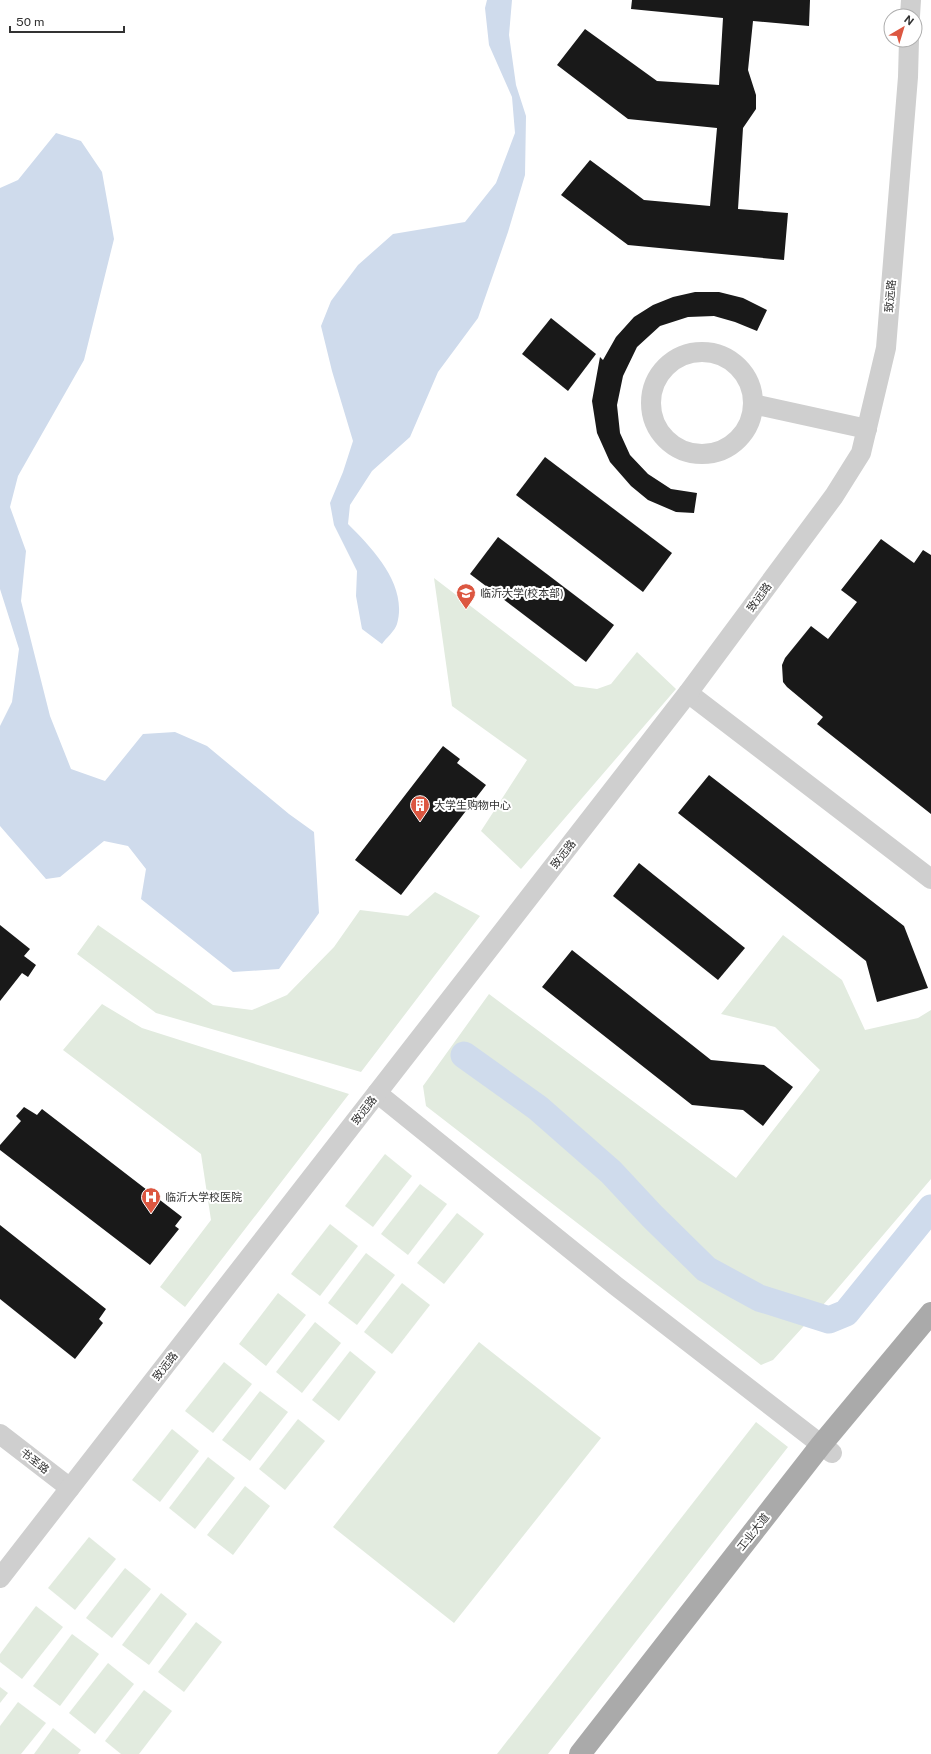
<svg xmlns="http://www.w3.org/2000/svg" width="931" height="1754" viewBox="0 0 931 1754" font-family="'Public Sans','Noto Sans SC',sans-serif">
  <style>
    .green { fill: #e2ebdf }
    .water { fill: #cfdbec }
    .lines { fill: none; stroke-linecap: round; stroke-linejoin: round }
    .river { stroke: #cfdbec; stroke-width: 27 }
    .building { fill: #191919 }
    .minor { stroke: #cfcfcf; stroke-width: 20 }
    .major { stroke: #aaa; stroke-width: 22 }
    .labels { text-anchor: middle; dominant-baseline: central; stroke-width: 4; stroke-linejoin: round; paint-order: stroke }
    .street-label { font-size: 11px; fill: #323232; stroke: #fff }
    .poi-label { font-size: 11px; fill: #323232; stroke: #fff; text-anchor: start }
  </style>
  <rect width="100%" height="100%" fill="#fff"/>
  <!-- green -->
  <g class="green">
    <polygon points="434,578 575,686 597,689 611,684 637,652 676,689 521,869 481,831 527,760 452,706"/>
    <polygon points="435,892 480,916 361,1072 156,1013 77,954 98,925 213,1005 252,1010 287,995 334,947 360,910 408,916"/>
    <polygon points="783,935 842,980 865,1030 918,1018 931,1010 931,1179 832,1295 773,1360 761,1365 426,1106 423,1086 489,994 736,1178 820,1070 775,1027 721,1014"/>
    <polygon points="102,1004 142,1028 349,1094 185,1307 160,1287 211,1220 201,1154 63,1050"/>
    <polygon points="385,1154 412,1176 373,1227 345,1206"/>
    <polygon points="420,1184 447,1204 408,1255 381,1234"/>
    <polygon points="457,1213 484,1234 444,1284 417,1263"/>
    <polygon points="330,1224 358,1246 320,1296 291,1274"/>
    <polygon points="366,1253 395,1275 357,1325 328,1303"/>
    <polygon points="402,1283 430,1305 392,1354 364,1332"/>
    <polygon points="278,1293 306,1315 266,1366 239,1344"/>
    <polygon points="315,1322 341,1343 302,1393 276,1372"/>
    <polygon points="479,1342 601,1438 454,1623 333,1527"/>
    <polygon points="350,1351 376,1372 339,1421 312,1400"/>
    <polygon points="224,1362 252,1384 213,1433 185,1411"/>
    <polygon points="260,1391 288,1412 250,1461 222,1440"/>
    <polygon points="298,1419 325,1441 285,1490 259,1469"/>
    <polygon points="756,1422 788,1447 548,1754 497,1754"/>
    <polygon points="172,1429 199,1451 160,1502 132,1480"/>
    <polygon points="208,1457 235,1478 195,1529 169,1508"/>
    <polygon points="245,1486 270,1506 233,1555 207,1535"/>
    <polygon points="89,1537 116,1559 75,1610 48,1588"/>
    <polygon points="125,1568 151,1589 112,1638 86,1618"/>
    <polygon points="161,1593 187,1614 149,1665 122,1645"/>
    <polygon points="36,1606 63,1627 22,1679 0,1662 0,1654"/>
    <polygon points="196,1622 222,1642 184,1692 158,1672"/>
    <polygon points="72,1634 99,1654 60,1706 33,1686"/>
    <polygon points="108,1663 134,1684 95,1734 69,1713"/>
    <polygon points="0,1687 8,1693 0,1703"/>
    <polygon points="144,1690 172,1711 139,1754 121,1754 105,1741"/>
    <polygon points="18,1702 46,1723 21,1754 0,1754 0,1726"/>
    <polygon points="53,1728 81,1750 78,1754 34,1754"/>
  </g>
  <!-- water -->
  <g class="water">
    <path d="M487,0H512L509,35L516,85L526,116L525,175L508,232L478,318L438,372L410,437L372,471L350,505L348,524C373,549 408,585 397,624C395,631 386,638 382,644L362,629L356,596L357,571L334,525L330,503L343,472L353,441L332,371L321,326L331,301L358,265L393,234L465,222L496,183L515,133L512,97L489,45L485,8Z"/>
    <polygon points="56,133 81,141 102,172 114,239 84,360 18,476 10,507 26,551 21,601 50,716 71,769 105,781 143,734 175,732 207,746 289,814 314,832 319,913 279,969 233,972 141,899 146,869 128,846 104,841 60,877 46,879 0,826 0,726 12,702 19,649 0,589 0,188 18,180"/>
  </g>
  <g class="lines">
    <!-- river -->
    <polyline class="river" points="464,1055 538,1108 611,1172 652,1216 706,1269 759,1298 829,1320 846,1313 931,1208"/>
  </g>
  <!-- building -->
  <g class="building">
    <polygon points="632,0 810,0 809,26 753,21 748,70 756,95 756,109 743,128 738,209 788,213 784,260 628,245 561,195 590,160 644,200 710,206 717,128 628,119 557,65 585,29 657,81 719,85 723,18 631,9"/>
    <polygon points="695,292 719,292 743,298 767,310 757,331 735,322 714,316 688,317 660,326 637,347 623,376 617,405 620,433 630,455 648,474 671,489 697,493 694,513 676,512 648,500 631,486 610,462 597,433 592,401 600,357 603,360 616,337 634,317 653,305 673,297"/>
    <polygon points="551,318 596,354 568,391 522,354"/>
    <polygon points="545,457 672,553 643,592 516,495"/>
    <polygon points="498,537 614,625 586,662 470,574"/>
    <polygon points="881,539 914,563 923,550 931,555 931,814 817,724 823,717 787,687 783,682 782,665 785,658 811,626 828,639 857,602 841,590"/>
    <polygon points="443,746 460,759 457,763 486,785 401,895 355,860"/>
    <polygon points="709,775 904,926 928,988 877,1002 866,961 678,813"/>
    <polygon points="639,863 745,948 718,980 613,896"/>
    <polygon points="0,925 30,949 24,956 36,965 28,977 22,973 0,1001"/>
    <polygon points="572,950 711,1060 764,1065 793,1087 763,1126 743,1110 692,1105 542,987"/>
    <polygon points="24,1107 37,1115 42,1109 182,1217 175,1226 179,1229 150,1265 0,1150 0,1145 21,1121 16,1116"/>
    <polygon points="0,1225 106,1309 99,1319 103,1323 75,1359 0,1299"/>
  </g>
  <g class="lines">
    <!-- minor -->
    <g class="minor">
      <polyline points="910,16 911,0"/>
      <circle cx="702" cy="403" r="51"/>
      <polyline points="753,404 867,429"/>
      <polyline points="688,693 931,879"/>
      <polyline points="377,1093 616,1286 832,1453"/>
      <polyline points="0,1434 70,1488"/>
      <polyline points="0,1578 688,693 834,496 861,453 886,348 908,77 909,40"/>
    </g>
    <!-- major -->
    <polyline class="major" points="580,1754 821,1445 931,1313"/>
  </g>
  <!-- icons -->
  <defs>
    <symbol id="university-pin" viewBox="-11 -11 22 30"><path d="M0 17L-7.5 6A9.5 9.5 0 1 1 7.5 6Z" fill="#dc5741" stroke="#fff"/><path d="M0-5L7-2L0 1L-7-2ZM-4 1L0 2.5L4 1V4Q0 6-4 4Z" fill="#fff"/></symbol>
    <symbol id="building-pin" viewBox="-11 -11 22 30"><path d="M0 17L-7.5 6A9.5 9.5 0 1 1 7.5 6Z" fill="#dc5741" stroke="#fff"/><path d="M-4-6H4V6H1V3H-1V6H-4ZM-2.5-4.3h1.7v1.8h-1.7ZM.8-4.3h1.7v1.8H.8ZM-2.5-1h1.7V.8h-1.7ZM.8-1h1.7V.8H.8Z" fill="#fff"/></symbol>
    <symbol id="hospital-pin" viewBox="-11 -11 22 30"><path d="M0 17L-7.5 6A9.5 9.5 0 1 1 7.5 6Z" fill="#dc5741" stroke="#fff"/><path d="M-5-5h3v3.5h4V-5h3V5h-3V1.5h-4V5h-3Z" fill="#fff"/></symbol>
  </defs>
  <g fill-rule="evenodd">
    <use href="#university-pin" x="455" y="582" width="22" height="30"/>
    <use href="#building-pin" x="409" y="794" width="22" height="30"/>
    <use href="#hospital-pin" x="140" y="1186" width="22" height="30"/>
  </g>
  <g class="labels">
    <!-- street labels -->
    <g class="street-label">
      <text transform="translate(890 296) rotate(-85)">致远路</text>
      <text transform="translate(759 597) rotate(-54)">致远路</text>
      <text transform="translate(563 854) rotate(-52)">致远路</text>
      <text transform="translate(364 1110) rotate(-52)">致远路</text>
      <text transform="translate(165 1366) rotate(-52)">致远路</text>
      <text transform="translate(35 1461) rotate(38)">书圣路</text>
      <text transform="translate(753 1532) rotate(-52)">工业大道</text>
    </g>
    <!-- poi labels -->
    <g class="poi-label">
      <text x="480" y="593">临沂大学(校本部)</text>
      <text x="434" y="805">大学生购物中心</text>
      <text x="165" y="1197">临沂大学校医院</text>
    </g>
  </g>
  <!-- north arrow -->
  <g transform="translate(903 28) rotate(38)"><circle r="19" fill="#ffffff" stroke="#adadad"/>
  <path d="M0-3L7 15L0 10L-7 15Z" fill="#dc5741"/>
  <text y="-6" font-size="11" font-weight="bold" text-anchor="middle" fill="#323232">N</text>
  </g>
  <!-- scale -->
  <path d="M10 26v6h114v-6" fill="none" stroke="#323232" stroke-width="2"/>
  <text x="16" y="26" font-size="12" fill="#323232" stroke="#ffffff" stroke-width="3" paint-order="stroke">50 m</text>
</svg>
